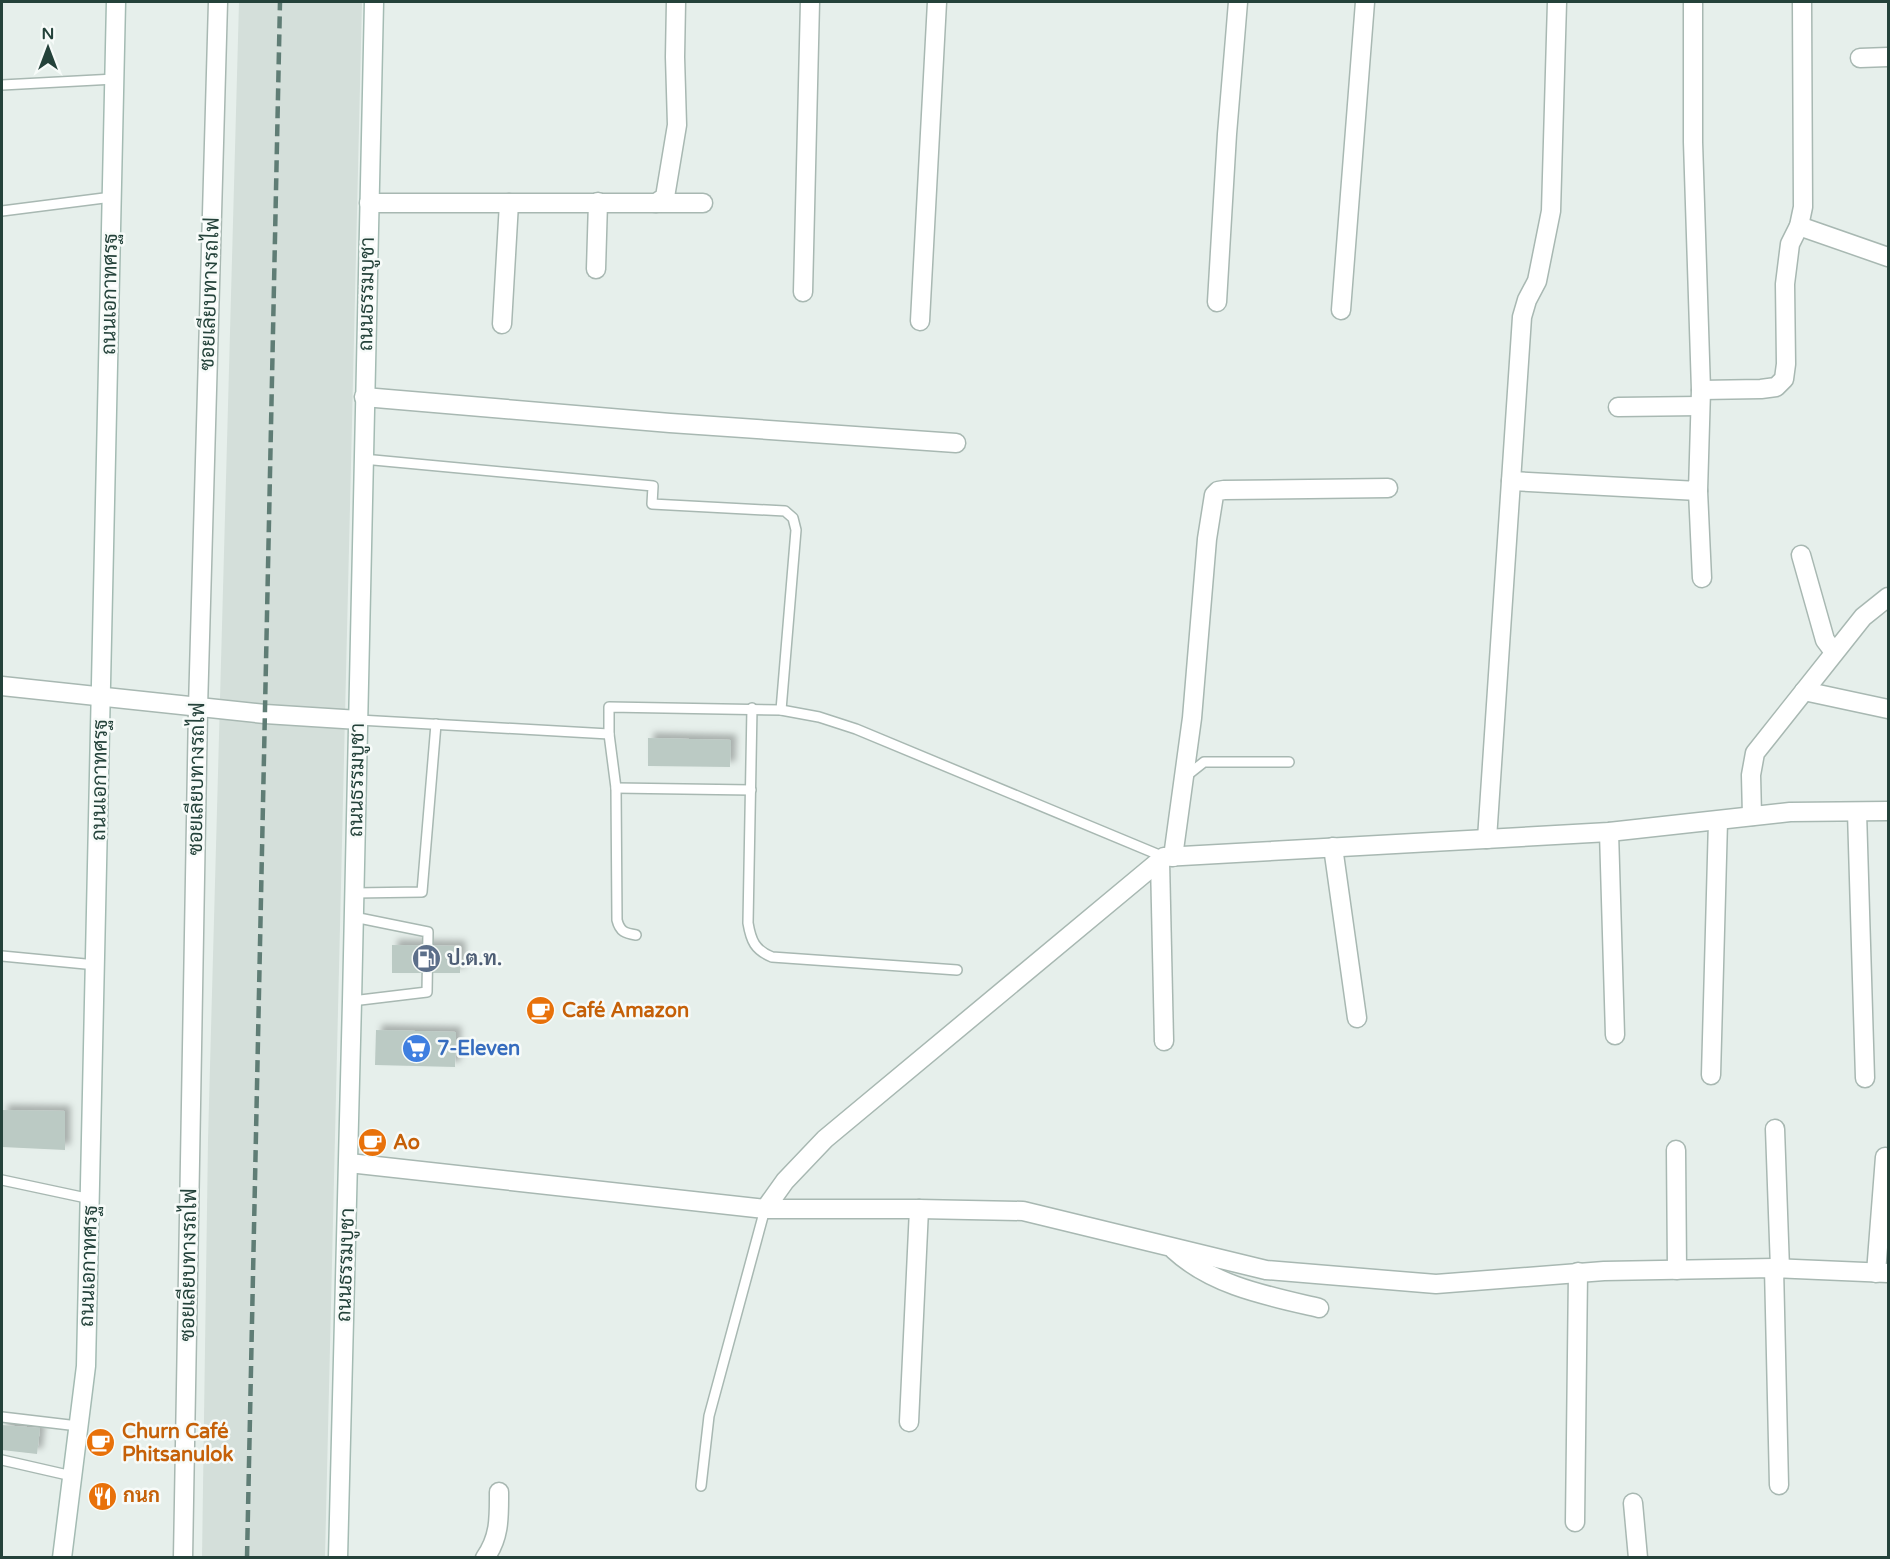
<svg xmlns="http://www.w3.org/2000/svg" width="1890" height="1559" viewBox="0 0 1890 1559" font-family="'Varela Round',Sarabun,sans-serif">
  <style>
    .built { fill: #d4dfda }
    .building { fill: #bbcac4; filter: url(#shadow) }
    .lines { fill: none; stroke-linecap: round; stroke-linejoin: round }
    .service-casing { stroke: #a8b8b2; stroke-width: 12 }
    .minor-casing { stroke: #a8b8b2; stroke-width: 21 }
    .tertiary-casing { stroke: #a8b8b2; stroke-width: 21 }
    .secondary-casing { stroke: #a4bbb3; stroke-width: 21 }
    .service { stroke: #fff; stroke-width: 9 }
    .minor { stroke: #fff; stroke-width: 18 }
    .tertiary { stroke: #fff; stroke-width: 18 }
    .secondary { stroke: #fff; stroke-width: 18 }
    .rail { stroke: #5f7d75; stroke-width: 4.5; stroke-dasharray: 12 6; stroke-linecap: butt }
    .labels { text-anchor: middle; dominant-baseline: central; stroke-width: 5; stroke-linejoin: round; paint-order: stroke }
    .street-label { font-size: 20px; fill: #24423a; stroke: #f7fbf9 }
    .service-label { font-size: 20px; font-weight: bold; fill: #4e5e75; stroke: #f7fbf9; text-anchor: start }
    .food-label { font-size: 20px; font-weight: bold; fill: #c56008; stroke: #f7fbf9; text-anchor: start }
    .shop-label { font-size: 20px; font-weight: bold; fill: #366cbe; stroke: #f7fbf9; text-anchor: start }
  </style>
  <defs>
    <filter id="shadow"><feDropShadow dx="5.5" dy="-5.5" stdDeviation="3" flood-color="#0004"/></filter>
  </defs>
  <rect width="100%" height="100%" fill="#e6efeb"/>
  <!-- built -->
  <polygon class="built" points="239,2 362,2 325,1557 202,1558 208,1140"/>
  <!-- building -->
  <g class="building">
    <polygon points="648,738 731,740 730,767 648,766"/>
    <polygon points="392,945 460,946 460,973 392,973"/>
    <polygon points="376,1030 456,1032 455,1067 375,1065"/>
    <polygon points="2,1110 65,1111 65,1150 2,1147"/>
    <polygon points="2,1425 40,1428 37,1454 2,1450"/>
  </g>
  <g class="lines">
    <defs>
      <g id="service">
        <polyline points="2,85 115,79"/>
        <polyline points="2,211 112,197"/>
        <polyline points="363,459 653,486 652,504 785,511 793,518 796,530 781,710"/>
        <path d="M752,708L748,923C751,941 755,950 772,957L957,970"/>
        <polyline points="359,720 609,734 609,707 781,710 819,717 856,729 1164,857"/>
        <path d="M609,734L616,788L617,920C620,932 625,933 636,935"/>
        <polyline points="1185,777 1204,762 1289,762"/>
        <polyline points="616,788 751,790"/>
        <polyline points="355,893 422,892 436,724"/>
        <polyline points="2,956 96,965"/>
        <polyline points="352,1001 427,992 428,932 354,917"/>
        <polyline points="2,1180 91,1199"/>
        <polyline points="2,1417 78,1426"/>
        <polyline points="2,1460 72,1476"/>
        <polyline points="701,1486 709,1416 765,1209"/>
      </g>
      <g id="minor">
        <polyline points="1860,58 1888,57"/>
        <polyline points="369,203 509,203"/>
        <polyline points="656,203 703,203"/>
        <polyline points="1799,226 1888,257"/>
        <polyline points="596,269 598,202"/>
        <polyline points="803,292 810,2"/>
        <polyline points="1217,302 1227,134 1238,2"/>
        <polyline points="1341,310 1365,2"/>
        <polyline points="920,321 937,2"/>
        <polyline points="502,324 509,203 656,203 665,197 677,125 675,57 676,2"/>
        <polyline points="1701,390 1761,389 1776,387 1784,379 1786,364 1785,284 1790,244 1799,226 1803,207 1802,2"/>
        <polyline points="364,397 670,423 956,443"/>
        <polyline points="1618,407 1700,406"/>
        <polyline points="1511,481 1698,491 1701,390 1693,142 1693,2"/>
        <polyline points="1698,491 1702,578"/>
        <polyline points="1801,555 1825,640 1834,652"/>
        <polyline points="2,686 265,714 359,720"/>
        <polyline points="1804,691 1888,709"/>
        <polyline points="1857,812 1865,1078"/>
        <polyline points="1752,816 1751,775 1755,753 1863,617 1888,597"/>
        <polyline points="1609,832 1615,1035"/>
        <polyline points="1487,839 1522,317 1527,300 1537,281 1551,211 1557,2"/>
        <polyline points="1333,847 1357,1018"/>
        <polyline points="1173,857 1192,718 1207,539 1214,495 1218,491 1224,490 1388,488"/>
        <polyline points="1160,861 1164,1041"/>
        <polyline points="1711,1075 1718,821"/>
        <polyline points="1775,1129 1780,1269"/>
        <polyline points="1676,1150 1677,1270"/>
        <polyline points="349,1163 765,1209 919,1209 1023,1211 1266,1270 1436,1284 1604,1271 1774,1268 1888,1273"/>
        <polyline points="765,1209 785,1181 825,1139 1164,857 1609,832 1790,812 1888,811"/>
        <path d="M1174,1250C1213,1286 1268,1296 1319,1308"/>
        <polyline points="1774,1268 1779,1485"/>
        <polyline points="1876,1273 1885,1157"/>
        <polyline points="909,1422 919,1209"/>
        <polyline points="1633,1503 1638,1558"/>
        <polyline points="1575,1522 1578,1272"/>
        <path d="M485,1558C500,1537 499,1517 499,1492"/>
      </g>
      <polyline id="tertiary" points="183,1558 198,708 218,2"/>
      <g id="secondary">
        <polyline points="62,1558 86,1366 116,2"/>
        <polyline points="338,1558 352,1001 374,2"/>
      </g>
    </defs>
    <!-- service casing -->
    <use href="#service" class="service-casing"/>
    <!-- minor casing -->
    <use href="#minor" class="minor-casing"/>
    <!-- tertiary casing -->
    <use href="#tertiary" class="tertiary-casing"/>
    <!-- secondary casing -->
    <use href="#secondary" class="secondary-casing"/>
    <!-- service -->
    <use href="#service" class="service"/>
    <!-- minor -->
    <use href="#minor" class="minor"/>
    <!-- tertiary -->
    <use href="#tertiary" class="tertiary"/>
    <!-- secondary -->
    <use href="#secondary" class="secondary"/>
    <!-- rail -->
    <polyline class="rail" points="247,1558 280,2"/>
  </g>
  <!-- icons -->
  <defs>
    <symbol id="fuel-disc" viewBox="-11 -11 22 22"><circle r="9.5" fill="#5c6f8a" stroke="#f7fbf9"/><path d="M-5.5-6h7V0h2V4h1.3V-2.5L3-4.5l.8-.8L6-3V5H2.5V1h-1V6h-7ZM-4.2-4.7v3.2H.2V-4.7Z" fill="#fff"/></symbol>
    <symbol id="cafe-disc" viewBox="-11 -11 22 22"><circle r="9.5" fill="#e8710a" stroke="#f7fbf9"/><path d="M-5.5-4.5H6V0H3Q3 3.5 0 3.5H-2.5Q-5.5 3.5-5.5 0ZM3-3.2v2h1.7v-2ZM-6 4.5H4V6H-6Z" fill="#fff"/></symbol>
    <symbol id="supermarket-disc" viewBox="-11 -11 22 22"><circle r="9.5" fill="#3f7fe0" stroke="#f7fbf9"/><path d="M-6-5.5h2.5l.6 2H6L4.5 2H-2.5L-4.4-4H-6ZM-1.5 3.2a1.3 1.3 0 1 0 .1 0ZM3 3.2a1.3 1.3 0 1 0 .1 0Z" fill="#fff"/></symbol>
    <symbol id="restaurant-disc" viewBox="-11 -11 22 22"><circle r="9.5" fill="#e8710a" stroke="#f7fbf9"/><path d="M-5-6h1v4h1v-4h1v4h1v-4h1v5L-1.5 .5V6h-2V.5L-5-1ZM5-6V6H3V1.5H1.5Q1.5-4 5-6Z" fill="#fff"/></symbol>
  </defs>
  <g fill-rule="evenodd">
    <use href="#fuel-disc" x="410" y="942" width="33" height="33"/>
    <use href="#cafe-disc" x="524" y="994" width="33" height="33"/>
    <use href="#supermarket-disc" x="400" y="1032" width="33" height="33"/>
    <use href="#cafe-disc" x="356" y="1126" width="33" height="33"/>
    <use href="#cafe-disc" x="84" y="1426" width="33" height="33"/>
    <use href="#restaurant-disc" x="86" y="1480" width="33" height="33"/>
  </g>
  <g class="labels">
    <!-- street labels -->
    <g class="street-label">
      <text transform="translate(110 294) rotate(-89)">ถนนเอกาทศรฐ</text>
      <text transform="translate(210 294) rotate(-88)">ซอยเลียบทางรถไฟ</text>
      <text transform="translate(367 294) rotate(-89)">ถนนธรรมบูชา</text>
      <text transform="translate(197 779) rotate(-89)">ซอยเลียบทางรถไฟ</text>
      <text transform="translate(100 780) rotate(-89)">ถนนเอกาทศรฐ</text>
      <text transform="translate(357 780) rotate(-89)">ถนนธรรมบูชา</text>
      <text transform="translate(189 1265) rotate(-89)">ซอยเลียบทางรถไฟ</text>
      <text transform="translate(346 1265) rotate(-88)">ถนนธรรมบูชา</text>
      <text transform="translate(89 1266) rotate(-88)">ถนนเอกาทศรฐ</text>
    </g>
    <!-- service labels -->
    <g class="service-label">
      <text x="447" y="959">ป.ต.ท.</text>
    </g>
    <!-- food labels -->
    <g class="food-label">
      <text x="562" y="1011">Café Amazon</text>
      <text x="393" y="1143">Ao</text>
      <text x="122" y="1432">Churn Café<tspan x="122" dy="23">Phitsanulok</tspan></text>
      <text x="123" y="1496">กนก</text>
    </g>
    <!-- shop labels -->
    <g class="shop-label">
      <text x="437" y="1049">7-Eleven</text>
    </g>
  </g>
  <!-- border -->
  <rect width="1890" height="1559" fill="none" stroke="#24423a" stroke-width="6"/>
  <!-- north arrow -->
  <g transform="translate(48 48)" stroke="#f7fbf9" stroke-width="4.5" paint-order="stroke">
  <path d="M0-4.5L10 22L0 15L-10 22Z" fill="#24423a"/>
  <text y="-9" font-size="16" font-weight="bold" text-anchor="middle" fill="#24423a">N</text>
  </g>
</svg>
